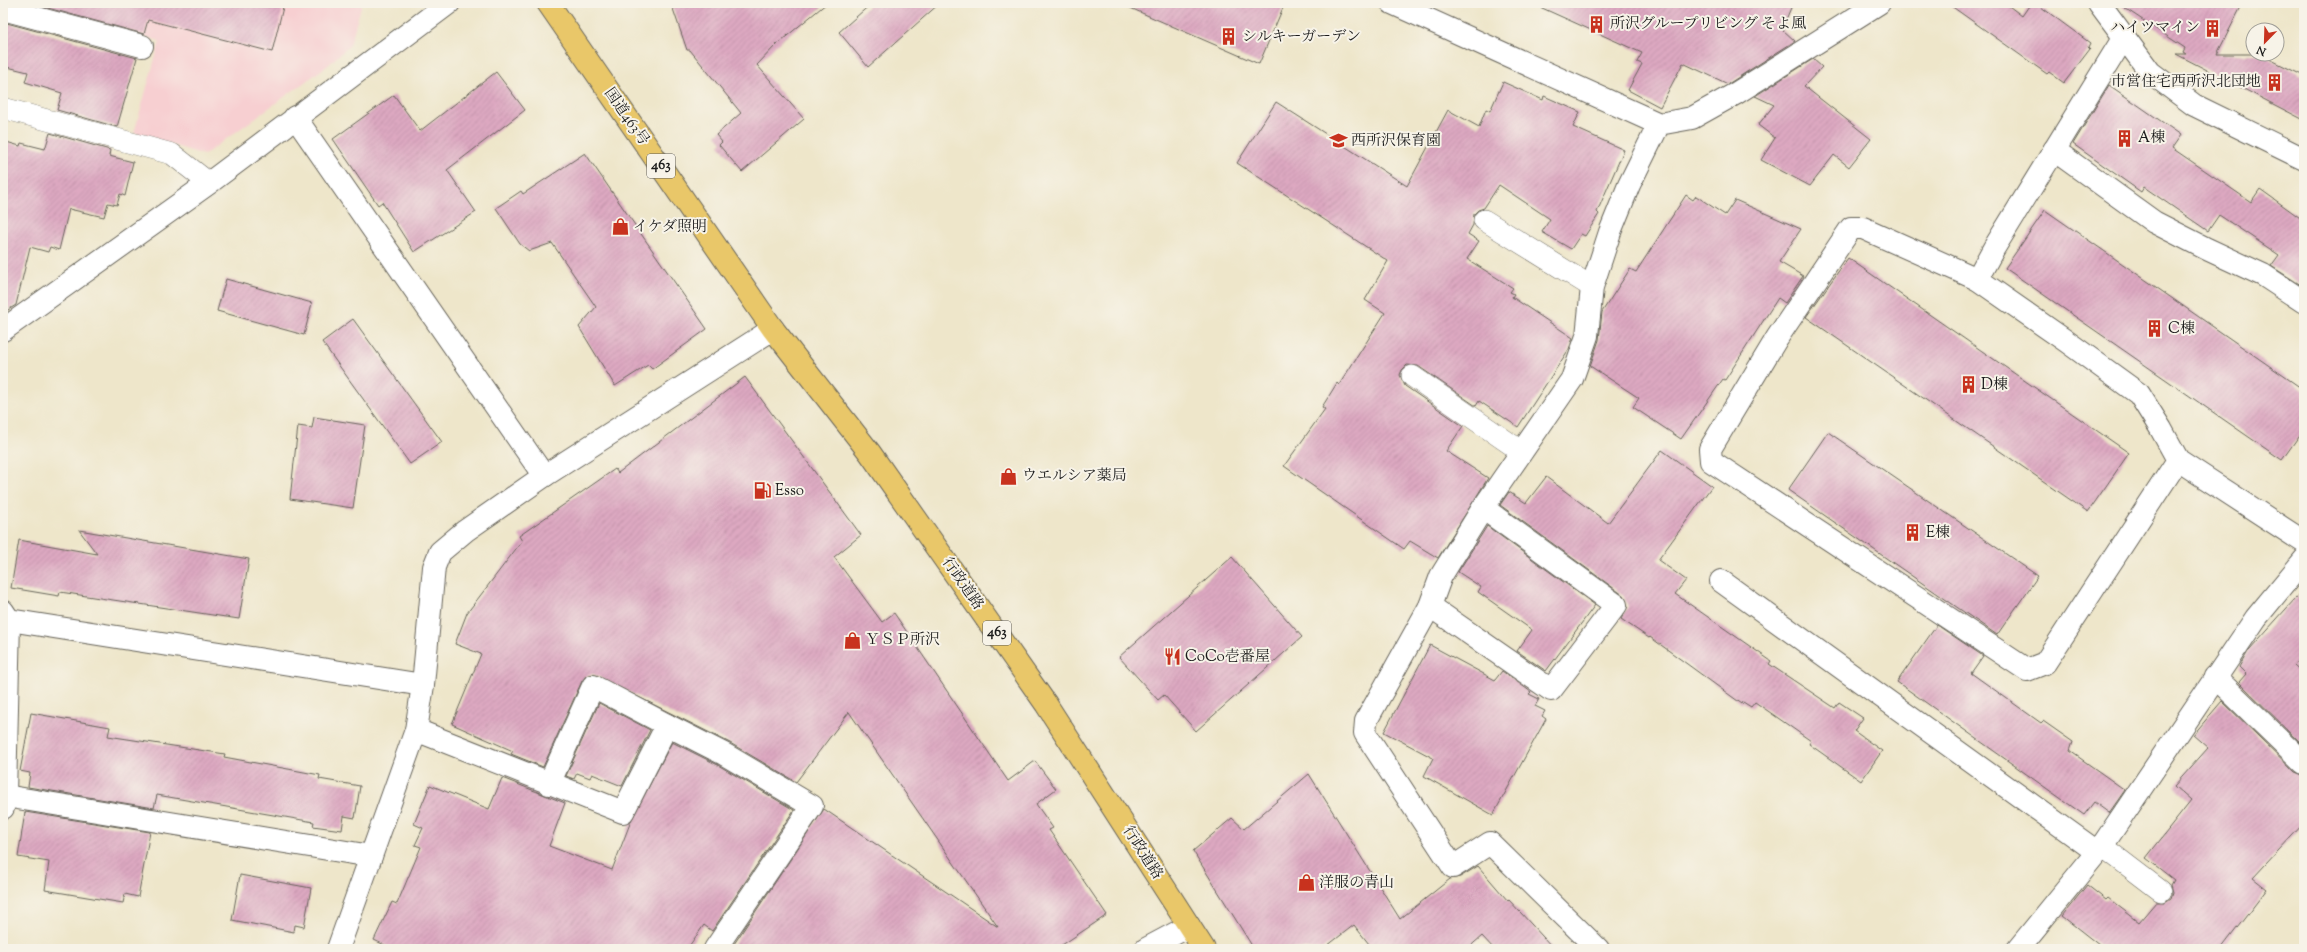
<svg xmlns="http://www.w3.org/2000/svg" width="2307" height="952" viewBox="0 0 2307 952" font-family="'Sorts Mill Goudy','Noto Serif JP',serif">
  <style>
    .built { fill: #f7cfd1 }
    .building { fill: url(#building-hatch) }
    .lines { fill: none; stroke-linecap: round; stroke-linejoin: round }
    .service-casing { stroke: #666359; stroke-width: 22 }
    .minor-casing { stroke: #666359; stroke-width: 24 }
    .tertiary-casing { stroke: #666359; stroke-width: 24 }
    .trunk-casing { stroke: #666359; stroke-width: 24 }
    .service { stroke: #fff; stroke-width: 21 }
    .minor { stroke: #fff; stroke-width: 22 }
    .tertiary { stroke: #fff; stroke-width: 22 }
    .trunk { stroke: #e9c769; stroke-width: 22 }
    .labels { text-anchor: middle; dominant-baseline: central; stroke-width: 4; stroke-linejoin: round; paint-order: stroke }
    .shield { fill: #f7f3e8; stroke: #5e5c59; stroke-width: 1 }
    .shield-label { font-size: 14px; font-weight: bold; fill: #1c1c1c }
    .poi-label { font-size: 15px; fill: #1c1c1c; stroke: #f7f3e8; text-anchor: start }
    .street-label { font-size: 15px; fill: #1c1c1c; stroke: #f7f3e8 }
  </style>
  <defs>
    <pattern id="building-hatch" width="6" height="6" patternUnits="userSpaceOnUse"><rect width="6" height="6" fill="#dda8c1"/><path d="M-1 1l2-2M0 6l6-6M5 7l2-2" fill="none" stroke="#bd90a5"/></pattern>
  </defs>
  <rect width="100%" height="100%" fill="#f7f3e8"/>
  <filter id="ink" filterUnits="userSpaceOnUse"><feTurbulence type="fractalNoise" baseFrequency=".025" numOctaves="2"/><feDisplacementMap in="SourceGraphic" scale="8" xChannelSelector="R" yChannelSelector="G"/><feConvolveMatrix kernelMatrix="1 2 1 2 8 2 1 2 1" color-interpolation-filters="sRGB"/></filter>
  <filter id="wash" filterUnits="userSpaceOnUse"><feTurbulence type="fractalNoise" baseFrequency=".012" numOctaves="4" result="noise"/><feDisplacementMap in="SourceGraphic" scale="16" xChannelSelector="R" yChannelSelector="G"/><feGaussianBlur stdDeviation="0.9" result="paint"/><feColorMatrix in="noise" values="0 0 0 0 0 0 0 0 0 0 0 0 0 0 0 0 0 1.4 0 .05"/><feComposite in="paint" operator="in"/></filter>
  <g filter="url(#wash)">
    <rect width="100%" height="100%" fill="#eee6ca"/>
    <!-- built -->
    <polygon class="built" points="28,3 362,3 350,45 327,66 204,155 134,133 160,41"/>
    <g id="blocks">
      <!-- building -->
      <g class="building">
        <polygon points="29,3 284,3 272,52 148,20 144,34"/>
        <polygon points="671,3 827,3 776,45 757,65 804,119 742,172 719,145 722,142 716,135 741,113 690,50 687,50"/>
        <polygon points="872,3 940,3 868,67 839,32"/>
        <polygon points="1119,3 1285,3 1259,64"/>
        <polygon points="1531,3 1793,3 1782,29 1795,41 1728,84 1683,63 1660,107 1628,90 1642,64 1637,62 1642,53"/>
        <polygon points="1947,3 2005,3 2022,16 2031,3 2035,6 2037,4 2090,43 2088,47 2090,49 2064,83 2049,72 2047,74"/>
        <polygon points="2117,3 2243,3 2217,54 2259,54 2304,76 2304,120 2176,54 2186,54 2183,52 2185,48"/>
        <polygon points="3,22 137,58 117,127 57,110 62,93 25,82 28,72 3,66"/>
        <polygon points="1813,59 1822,67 1804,86 1871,139 1849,167 1834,155 1810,186 1761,160 1775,138 1758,125 1774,105 1755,96"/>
        <polygon points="496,72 525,110 447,170 476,212 414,252 382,202 378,205 333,139 394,95 420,131"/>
        <polygon points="1503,82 1543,100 1544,96 1580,112 1573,127 1624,150 1597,212 1599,214 1585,236 1581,234 1571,249 1542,232 1550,219 1499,185 1484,208 1478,210 1474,214 1473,225 1468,234 1479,241 1467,259 1513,288 1510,292 1514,294 1512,297 1573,338 1569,349 1518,427 1479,401 1476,406 1418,366 1407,365 1402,370 1400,375 1405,386 1463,426 1446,451 1488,478 1438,558 1410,541 1404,549 1284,466 1325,409 1322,407 1337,383 1339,385 1385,313 1365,300 1388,261 1237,163 1276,102 1407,186 1448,110 1479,127 1486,109 1490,111"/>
        <polygon points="2109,85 2181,135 2172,148 2251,202 2260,189 2303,220 2304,219 2304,287 2271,266 2279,255 2219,215 2208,231 2144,187 2141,192 2073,144"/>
        <polygon points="50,133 110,150 109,156 133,162 125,196 120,194 117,205 108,203 104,217 69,209 59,250 50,247 48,252 30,247 16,305 3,313 3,141 20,146 21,143 45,149"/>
        <polygon points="585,153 707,329 652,369 648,365 615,386 579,327 596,307 552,243 529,251 520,244 496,208 521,191 523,194"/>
        <polygon points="1686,195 1693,200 1696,196 1725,215 1735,200 1801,229 1779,262 1803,276 1785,303 1778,298 1725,380 1723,379 1681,439 1633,407 1639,398 1590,366 1599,340 1602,312 1630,269 1636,272"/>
        <polygon points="2045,210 2304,390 2304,429 2282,460 2005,268"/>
        <polygon points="1848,258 2129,453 2088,512 1806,317"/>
        <polygon points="226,279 312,303 304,335 217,311"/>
        <polygon points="353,319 442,442 410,464 322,342"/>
        <polygon points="745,377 861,535 834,557 882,622 894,613 1008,781 1035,761 1056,789 1036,804 1053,828 1049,830 1107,915 1056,949 742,949 734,944 824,809 998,927 849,712 796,782 730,743 593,674 586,676 582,681 543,767 511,754 513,751 452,724 481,654 455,644 467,613 522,541 519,536 615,469 618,473"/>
        <polygon points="314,417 365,425 353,508 290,499 298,426 312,428"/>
        <polygon points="1828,432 2038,576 1997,635 1788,490"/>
        <polygon points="1662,450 1712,486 1658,560 1686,580 1675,594 1771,661 1769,664 1835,708 1839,702 1863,718 1854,731 1882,751 1861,781 1809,744 1811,741 1755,702 1751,707 1743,702 1742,704 1650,637 1649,638 1621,619 1628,606 1623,595 1500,505 1509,492 1526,503 1546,477 1608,523"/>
        <polygon points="1487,526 1595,605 1546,671 1517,651 1532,630 1478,592 1481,587 1458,572"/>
        <polygon points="79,530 249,559 239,619 60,592 59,596 11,588 19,540 97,554"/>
        <polygon points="1232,557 1302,637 1196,731 1164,695 1158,700 1119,657"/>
        <polygon points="2304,589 2304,653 2294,665 2304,674 2304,746 2239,682 2246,674 2239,667 2249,650"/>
        <polygon points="1937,625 1983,656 1971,673 2041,723 2043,721 2073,742 2070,751 2125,790 2109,813 2094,802 2084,815 1897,682"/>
        <polygon points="1430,645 1495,680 1502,671 1531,692 1529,694 1539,699 1535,706 1545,711 1542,716 1546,719 1493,815 1424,776 1433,758 1384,732"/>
        <polygon points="2222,701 2295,772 2304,775 2304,823 2253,878 2267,889 2221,949 2104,949 2062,916 2087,885 2106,900 2108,898 2139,922 2156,902 2165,902 2171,898 2173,892 2171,885 2174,880 2146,858 2191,801 2174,786 2208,748 2193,735"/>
        <polygon points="599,703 650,730 622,786 592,774 590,778 577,773 574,779 566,776"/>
        <polygon points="31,713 110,727 108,736 225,754 224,757 320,775 319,779 360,786 355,818 344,816 342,830 313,826 314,822 157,795 154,808 28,787 30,773 20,771"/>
        <polygon points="672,742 718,765 794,810 712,931 704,925 687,949 393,949 374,940 392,902 397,904 421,847 415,845 423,828 414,824 430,785 489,809 502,778 565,803 549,846 612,870 631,821"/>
        <polygon points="1309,774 1400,919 1450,879 1460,877 1478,866 1508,901 1509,900 1554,949 1494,949 1482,936 1467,949 1363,949 1369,944 1354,925 1323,949 1254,949 1193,851 1232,818 1244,829"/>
        <polygon points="25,812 150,832 138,897 125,894 123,903 45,890 49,862 18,857"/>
        <polygon points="240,875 311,888 304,927 295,925 294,932 232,920"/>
      </g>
    </g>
  </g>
  <g filter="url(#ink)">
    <use href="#blocks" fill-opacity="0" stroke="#666359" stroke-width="1"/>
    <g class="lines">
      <defs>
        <g id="service">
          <polyline points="3,108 172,154 209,183"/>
          <polyline points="1484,220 1592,287"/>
          <polyline points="1412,376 1522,452"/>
          <polyline points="2102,846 2161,891"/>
        </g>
        <g id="minor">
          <polyline points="1392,3 1659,124"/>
          <polyline points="2099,3 2150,72 2194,105 2304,159"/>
          <polyline points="3,9 142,46"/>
          <polyline points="295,117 544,476"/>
          <polyline points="2054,150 2154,222 2207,249 2263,275 2304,302"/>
          <polyline points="1977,279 1994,248 2124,37"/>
          <polyline points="2178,460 2045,663 2027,670 1711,461 1710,449 1777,338 1851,228 1863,228 1977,279 2066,341 2139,394 2161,429 2178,460 2304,542"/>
          <polyline points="1721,581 2097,852"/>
          <polyline points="1430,606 1551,690 1616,605 1483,508"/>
          <polyline points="3,611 9,620 423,685"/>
          <polyline points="2215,677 2304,763"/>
          <polyline points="416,730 623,812 667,725 724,754 812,806 715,949"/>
          <polyline points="549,784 593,686 667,725"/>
          <polyline points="5,796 371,856"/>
          <polyline points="3,808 5,796 9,620"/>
          <polyline points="338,949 416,730 423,685 434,567 440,552 465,531 544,476 773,329"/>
          <polyline points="1146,949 1189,926"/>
          <polyline points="1598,949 1490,843 1453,867 1365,733 1366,721 1430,606 1441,576 1483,508 1572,379 1587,336 1592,287 1610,232 1629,185 1659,124 1692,118 1735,94 1879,3"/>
          <polyline points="2018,949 2102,846 2256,618 2304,560"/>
        </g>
        <polyline id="tertiary" points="3,330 209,183 449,3"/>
        <polyline id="trunk" points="548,3 773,329 870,453 1046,704 1204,949"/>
      </defs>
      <!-- service casing -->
      <use href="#service" class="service-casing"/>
      <!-- minor casing -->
      <use href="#minor" class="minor-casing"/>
      <!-- tertiary casing -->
      <use href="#tertiary" class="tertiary-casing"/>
      <!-- trunk casing -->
      <use href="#trunk" class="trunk-casing"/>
      <!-- service -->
      <use href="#service" class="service"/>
      <!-- minor -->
      <use href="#minor" class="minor"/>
      <!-- tertiary -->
      <use href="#tertiary" class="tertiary"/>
      <!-- trunk -->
      <use href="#trunk" class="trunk"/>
    </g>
  </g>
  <!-- icons -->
  <defs>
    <symbol id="building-bare" viewBox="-9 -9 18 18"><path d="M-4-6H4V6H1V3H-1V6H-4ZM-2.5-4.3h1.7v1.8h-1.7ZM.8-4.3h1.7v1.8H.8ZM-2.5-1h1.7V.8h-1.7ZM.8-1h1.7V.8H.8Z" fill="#c8321e" stroke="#f7f3e8" stroke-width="2.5" paint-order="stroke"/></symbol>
    <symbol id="school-bare" viewBox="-9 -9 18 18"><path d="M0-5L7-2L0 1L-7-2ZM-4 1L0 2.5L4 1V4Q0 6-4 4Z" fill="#c8321e" stroke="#f7f3e8" stroke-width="2.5" paint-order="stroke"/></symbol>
    <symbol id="shop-bare" viewBox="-9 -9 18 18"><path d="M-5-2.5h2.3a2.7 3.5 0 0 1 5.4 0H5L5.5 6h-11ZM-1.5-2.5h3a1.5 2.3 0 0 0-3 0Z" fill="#c8321e" stroke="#f7f3e8" stroke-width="2.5" paint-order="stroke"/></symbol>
    <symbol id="fuel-bare" viewBox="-9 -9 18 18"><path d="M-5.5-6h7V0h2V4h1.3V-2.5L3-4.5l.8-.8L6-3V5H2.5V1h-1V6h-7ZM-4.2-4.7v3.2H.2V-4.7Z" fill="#c8321e" stroke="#f7f3e8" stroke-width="2.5" paint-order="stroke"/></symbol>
    <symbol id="restaurant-bare" viewBox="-9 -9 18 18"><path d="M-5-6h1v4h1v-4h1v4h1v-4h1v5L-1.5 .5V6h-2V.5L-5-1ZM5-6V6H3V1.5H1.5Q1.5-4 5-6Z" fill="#c8321e" stroke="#f7f3e8" stroke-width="2.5" paint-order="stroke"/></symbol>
  </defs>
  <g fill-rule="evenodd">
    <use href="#building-bare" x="1584" y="12" width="25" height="25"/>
    <use href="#building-bare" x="2200" y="16" width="25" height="25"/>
    <use href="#building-bare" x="1216" y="24" width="25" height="25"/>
    <use href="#building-bare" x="2262" y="70" width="25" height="25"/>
    <use href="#building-bare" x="2112" y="126" width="25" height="25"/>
    <use href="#school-bare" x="1326" y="128" width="25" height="25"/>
    <use href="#shop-bare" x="608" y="214" width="25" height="25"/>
    <use href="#building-bare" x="2142" y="316" width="25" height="25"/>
    <use href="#building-bare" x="1956" y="372" width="25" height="25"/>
    <use href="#shop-bare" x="996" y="464" width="25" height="25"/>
    <use href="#fuel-bare" x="750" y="478" width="25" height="25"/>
    <use href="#building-bare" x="1900" y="520" width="25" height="25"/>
    <use href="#shop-bare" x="840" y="628" width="25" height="25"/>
    <use href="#restaurant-bare" x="1160" y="644" width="25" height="25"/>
    <use href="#shop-bare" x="1294" y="870" width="25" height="25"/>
  </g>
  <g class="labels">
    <!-- shield labels -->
    <g class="shield">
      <rect x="647" y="154" width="28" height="24" rx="3"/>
      <rect x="983" y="621" width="28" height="24" rx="3"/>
    </g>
    <g class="shield-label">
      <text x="661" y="166">463</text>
      <text x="997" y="633">463</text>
    </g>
    <!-- poi labels -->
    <g class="poi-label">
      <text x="1610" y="24">所沢グループリビング そよ風</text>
      <text x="2200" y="28" text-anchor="end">ハイツマイン</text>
      <text x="1242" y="37">シルキーガーデン</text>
      <text x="2261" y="82" text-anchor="end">市営住宅西所沢北団地</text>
      <text x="2138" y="138">A棟</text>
      <text x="1351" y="141">西所沢保育園</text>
      <text x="633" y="227">イケダ照明</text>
      <text x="2168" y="329">C棟</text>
      <text x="1981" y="385">D棟</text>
      <text x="1022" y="476">ウエルシア薬局</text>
      <text x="775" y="491">Esso</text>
      <text x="1926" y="533">E棟</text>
      <text x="865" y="640">ＹＳＰ所沢</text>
      <text x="1185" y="657">CoCo壱番屋</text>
      <text x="1319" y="883">洋服の青山</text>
    </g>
    <!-- street labels -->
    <g class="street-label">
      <text transform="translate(626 117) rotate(55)">国道463号</text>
      <text transform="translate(962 584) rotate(55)">行政道路</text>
      <text transform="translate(1142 853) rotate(57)">行政道路</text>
    </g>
  </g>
  <!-- margin -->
  <rect width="2307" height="952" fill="none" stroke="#f7f3e8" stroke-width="16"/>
  <!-- north arrow -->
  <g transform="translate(2265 42) rotate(203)"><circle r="19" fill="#f7f3e8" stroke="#9f9d96"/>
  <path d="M0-3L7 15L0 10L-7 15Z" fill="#c8321e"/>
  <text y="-6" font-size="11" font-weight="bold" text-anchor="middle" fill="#1c1c1c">N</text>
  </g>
</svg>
